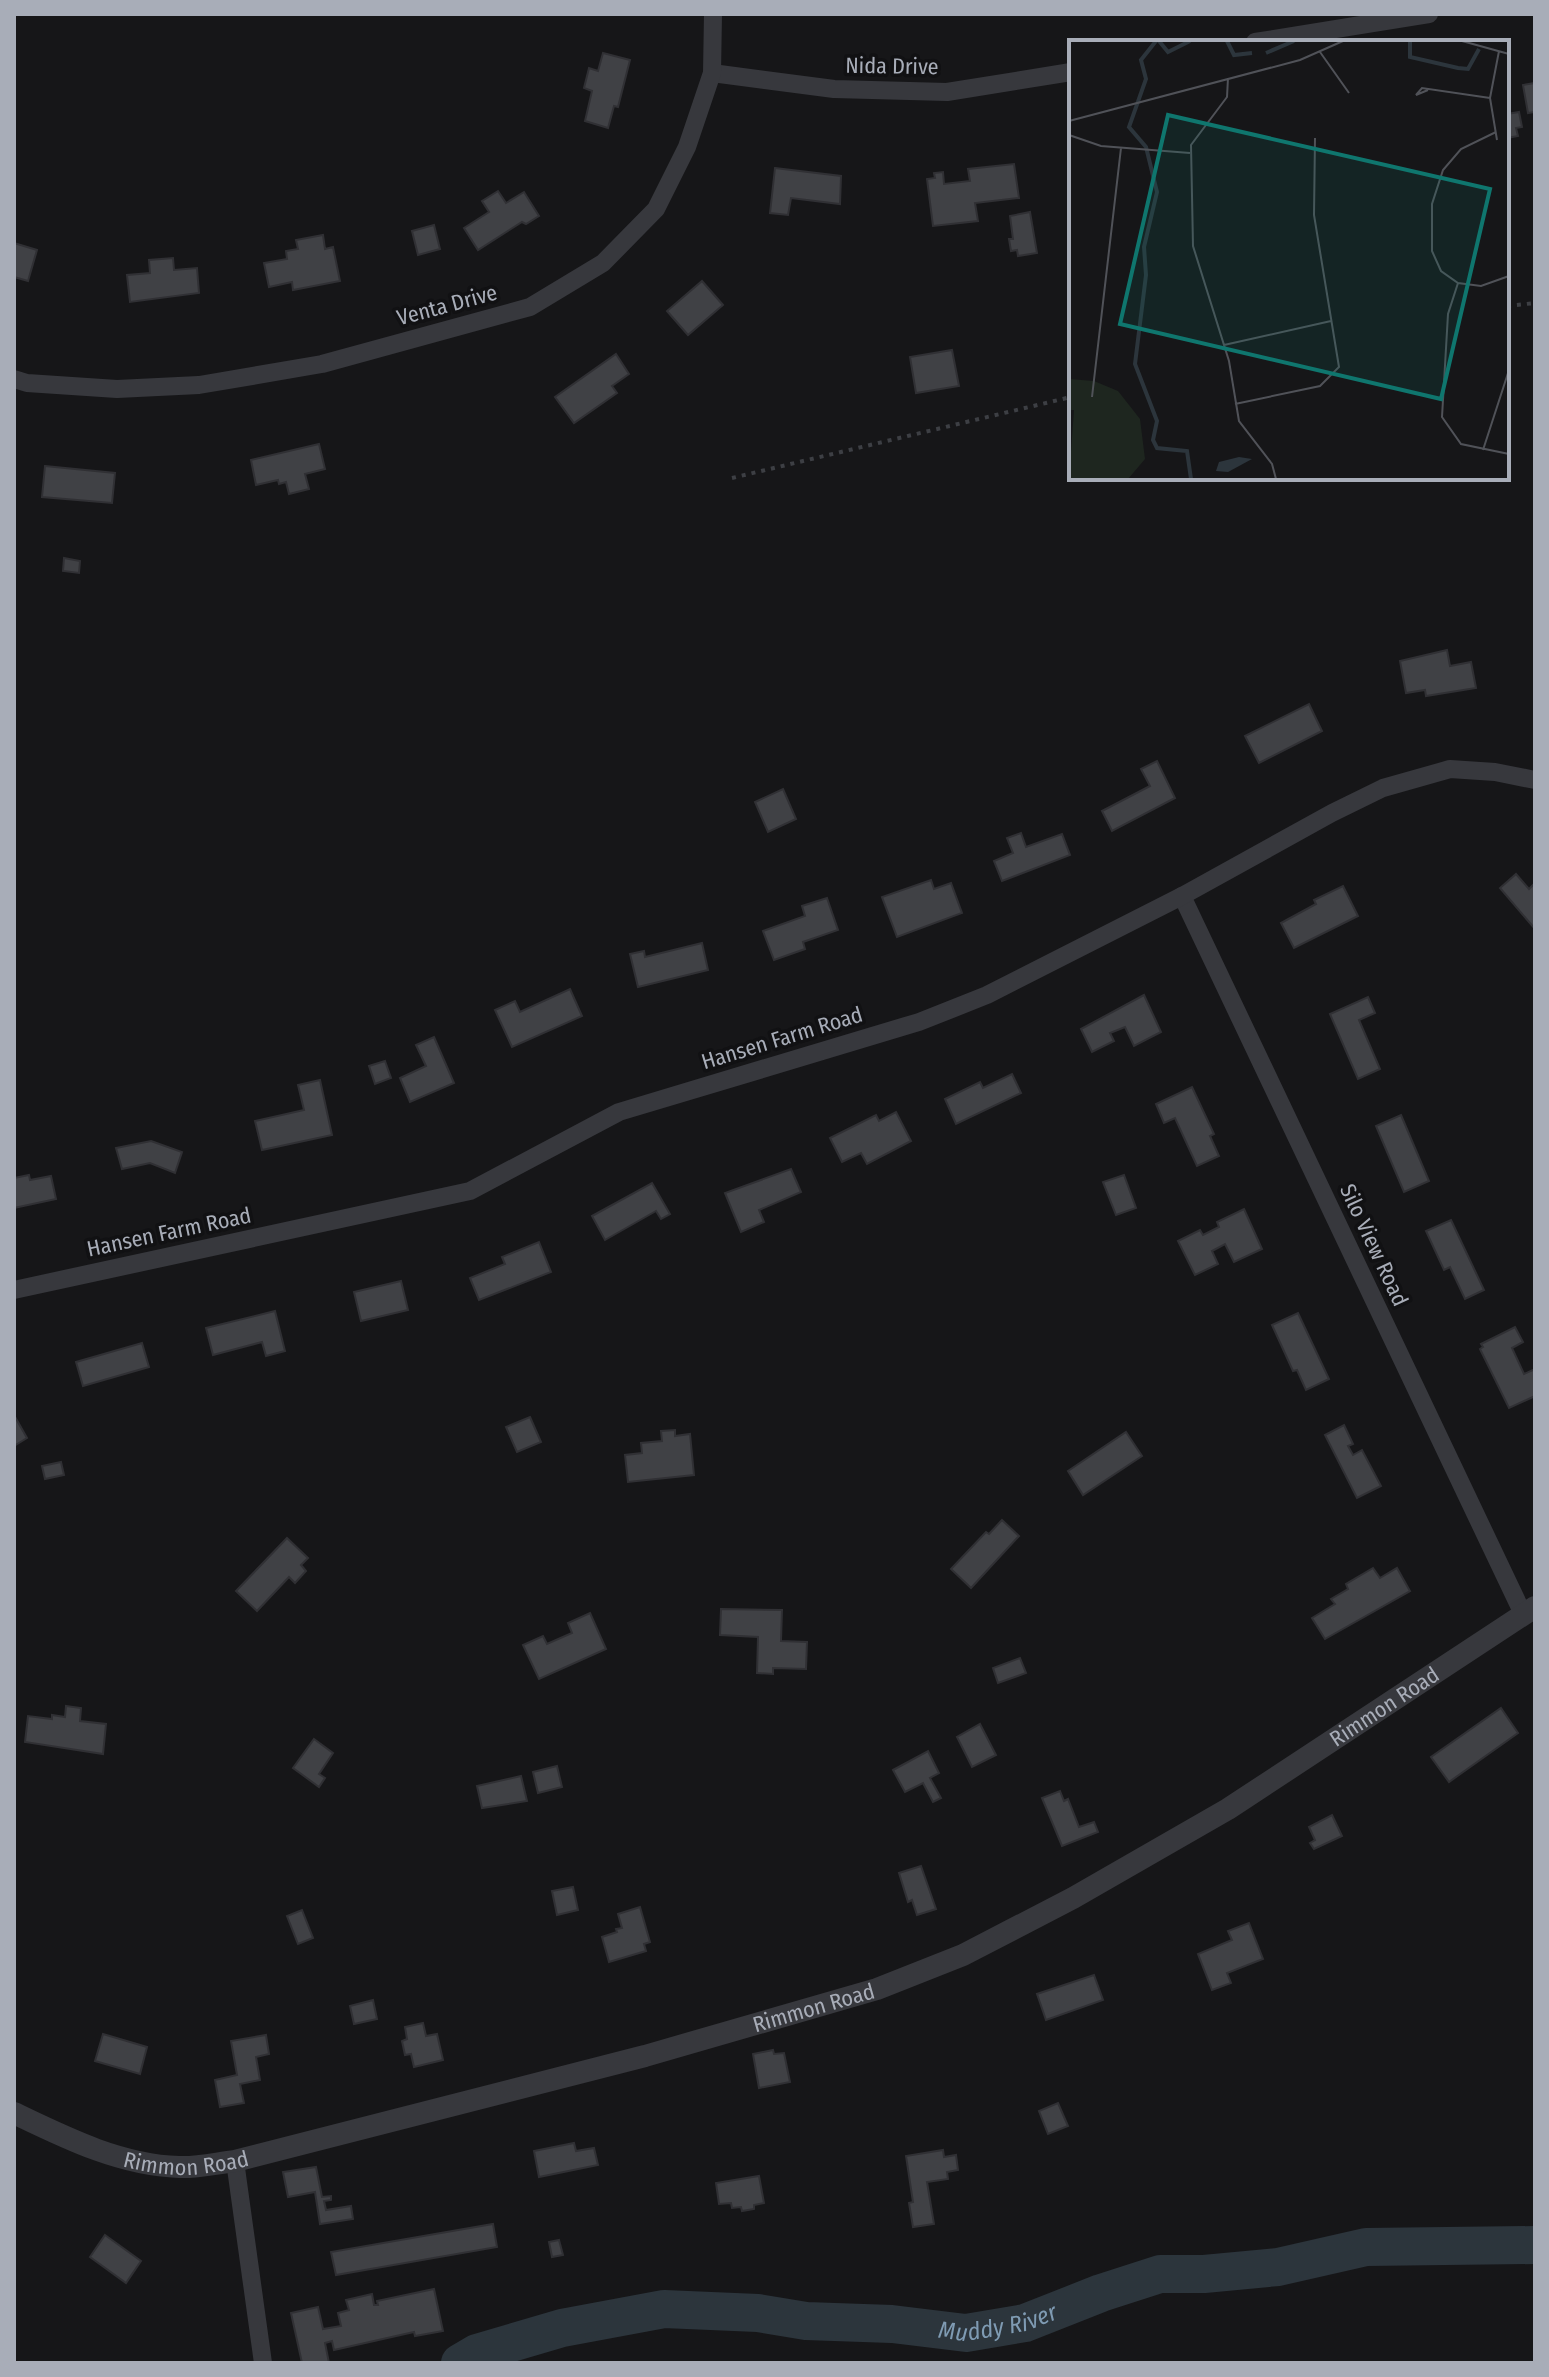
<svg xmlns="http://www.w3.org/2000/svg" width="1549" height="2377" viewBox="0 0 1549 2377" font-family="'Fira Sans Condensed',sans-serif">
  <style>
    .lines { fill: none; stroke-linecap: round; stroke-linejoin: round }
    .river { stroke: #2c353c; stroke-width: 38 }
    .building { fill: #404145; stroke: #303034; stroke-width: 2 }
    .path { stroke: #3d3f44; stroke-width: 4; stroke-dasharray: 4 6; stroke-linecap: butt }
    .minor { stroke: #37383d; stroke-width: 18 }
    .tertiary { stroke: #37383d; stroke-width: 22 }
    .labels { text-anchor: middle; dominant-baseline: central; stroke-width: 7; stroke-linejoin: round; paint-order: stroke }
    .street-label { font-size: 22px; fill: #a8adb8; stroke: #111113 }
    .water-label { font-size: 24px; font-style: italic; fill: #7f9bb3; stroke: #111113 }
    .inset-river { fill: none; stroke: #2c353c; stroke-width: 4 }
    .inset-road { fill: none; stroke: #505258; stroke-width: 2 }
    .view { fill: #0f766e; fill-opacity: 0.15; stroke: #0f766e; stroke-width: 4 }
    .inset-edge { fill: none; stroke: #a8adb8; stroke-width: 4 }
  </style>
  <rect width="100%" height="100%" fill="#161618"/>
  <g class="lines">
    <!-- river -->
    <path class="river" id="s1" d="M460,2363L477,2353L562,2328L664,2309L758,2313L806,2321L892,2324L966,2333L1025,2323L1101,2293L1160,2274H1204L1278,2267L1366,2247L1535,2245"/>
  </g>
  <!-- building -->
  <g class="building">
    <polygon points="603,53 630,60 618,107 614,106 608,128 585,121 592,91 584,88 589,68 598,71"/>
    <polygon points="1535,83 1535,112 1528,113 1523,85"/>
    <polygon points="1519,112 1522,127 1516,128 1518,136 1507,138 1507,114"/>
    <polygon points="1014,164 1019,198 975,203 978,221 933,226 927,179 935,178 934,173 943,172 944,184 970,181 968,169"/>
    <polygon points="775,168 841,176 840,204 791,198 788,215 770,213"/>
    <polygon points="498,191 506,203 524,192 539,216 526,224 522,222 478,250 464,228 489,212 482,201"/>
    <polygon points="1030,212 1037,253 1018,256 1017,250 1011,251 1009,239 1013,239 1010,216"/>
    <polygon points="434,225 440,249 418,255 412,231"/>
    <polygon points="323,235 325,249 333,247 340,281 293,290 292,282 269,287 264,263 287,259 286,251 298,249 296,240"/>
    <polygon points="14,243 37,250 28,281 14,277"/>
    <polygon points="173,258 174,270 197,268 199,293 130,302 127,275 150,273 149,260"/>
    <polygon points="702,281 723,305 688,335 667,311"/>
    <polygon points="952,350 959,386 916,393 910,357"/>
    <polygon points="616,354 629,374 612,386 617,393 574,423 555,397"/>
    <polygon points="319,444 325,469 305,474 309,489 289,494 286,482 279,484 278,480 256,485 251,460"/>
    <polygon points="45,466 115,473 112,503 42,497"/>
    <polygon points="64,558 80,561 79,573 63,571"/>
    <polygon points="1447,650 1450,666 1471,662 1476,688 1426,696 1425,690 1406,693 1400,661"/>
    <polygon points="1309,704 1322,731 1259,763 1245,736"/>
    <polygon points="1157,761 1175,798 1112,831 1102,811 1150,786 1141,769"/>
    <polygon points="783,789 796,819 768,832 755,802"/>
    <polygon points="1021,833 1026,847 1062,834 1070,855 1002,881 994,861 1013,853 1007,838"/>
    <polygon points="1516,874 1529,889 1535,883 1535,929 1500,888"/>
    <polygon points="931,880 934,889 951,883 962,913 897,937 882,897"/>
    <polygon points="1343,886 1358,916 1294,948 1281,923 1316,904 1314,900"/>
    <polygon points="827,898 838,930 803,942 805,949 774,960 763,931 805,916 802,906"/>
    <polygon points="702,943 708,970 638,987 630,954 644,951 645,957"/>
    <polygon points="570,989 582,1016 512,1047 495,1010 515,1001 520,1012"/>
    <polygon points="1144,995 1161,1032 1134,1046 1125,1027 1110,1033 1114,1041 1092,1052 1081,1029"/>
    <polygon points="1368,997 1375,1013 1359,1020 1380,1069 1358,1079 1330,1014"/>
    <polygon points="434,1037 454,1083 410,1102 400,1078 426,1066 416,1045"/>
    <polygon points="385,1061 391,1078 375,1084 369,1066"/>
    <polygon points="1012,1074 1021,1093 956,1124 945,1099 980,1082 983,1088"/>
    <polygon points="320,1080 332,1135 262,1150 255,1121 304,1110 298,1085"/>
    <polygon points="1192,1087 1214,1134 1210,1136 1219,1156 1197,1166 1175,1118 1164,1123 1156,1104"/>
    <polygon points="896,1112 911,1141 867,1164 861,1153 842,1162 830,1138 876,1115 879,1121"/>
    <polygon points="1401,1115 1429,1181 1404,1192 1376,1126"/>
    <polygon points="151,1141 182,1152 175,1173 150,1163 122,1169 116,1148"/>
    <polygon points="791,1169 801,1192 759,1210 764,1222 741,1232 725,1193"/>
    <polygon points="29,1175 30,1180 51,1176 56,1199 14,1208 14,1178"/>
    <polygon points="1124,1175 1136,1208 1116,1215 1103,1182"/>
    <polygon points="652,1183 670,1214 661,1219 656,1211 605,1240 592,1216"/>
    <polygon points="1244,1209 1262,1249 1234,1262 1225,1244 1212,1251 1218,1264 1195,1275 1178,1241 1200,1230 1203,1235 1219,1227 1217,1222"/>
    <polygon points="1451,1220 1484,1290 1465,1299 1450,1267 1444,1270 1426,1231"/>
    <polygon points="539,1242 551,1272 479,1300 470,1278 505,1264 502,1257"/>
    <polygon points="401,1281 408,1310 361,1321 354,1292"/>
    <polygon points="275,1311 285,1351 266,1356 262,1342 213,1355 206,1328"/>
    <polygon points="1298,1313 1329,1379 1306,1390 1297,1370 1293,1371 1272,1325"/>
    <polygon points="1515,1327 1523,1342 1512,1348 1524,1374 1535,1369 1535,1396 1509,1408 1480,1349 1483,1347 1481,1344"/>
    <polygon points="142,1343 149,1367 83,1386 76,1362"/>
    <polygon points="14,1415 27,1438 14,1446"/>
    <polygon points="530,1417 541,1442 517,1452 506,1427"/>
    <polygon points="1344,1425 1353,1444 1348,1446 1353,1455 1362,1450 1381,1486 1357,1498 1325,1435"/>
    <polygon points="675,1430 675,1436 690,1434 694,1475 628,1482 625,1455 642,1453 641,1443 662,1441 661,1431"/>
    <polygon points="1126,1432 1142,1456 1083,1495 1068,1471"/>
    <polygon points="61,1462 64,1475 45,1479 42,1466"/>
    <polygon points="1002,1520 1019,1536 971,1588 951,1569 986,1532 989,1534"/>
    <polygon points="287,1538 308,1558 301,1565 306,1571 295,1583 289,1577 257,1611 236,1591"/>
    <polygon points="1373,1568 1380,1578 1397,1568 1410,1591 1325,1639 1312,1618 1335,1604 1331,1599 1348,1589 1346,1584"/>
    <polygon points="721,1609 782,1610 781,1641 807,1642 806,1669 773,1668 773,1674 757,1673 758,1637 720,1635"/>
    <polygon points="590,1613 606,1649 539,1679 523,1645 543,1636 547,1644 572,1633 568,1623"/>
    <polygon points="1020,1658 1026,1673 998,1683 993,1668"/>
    <polygon points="66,1706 81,1708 80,1721 106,1724 103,1754 25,1742 28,1716 52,1719 52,1715 65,1717"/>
    <polygon points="1501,1708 1518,1733 1449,1782 1431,1757"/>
    <polygon points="980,1724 996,1755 972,1767 957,1737"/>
    <polygon points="314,1739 333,1753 319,1774 325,1778 319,1787 293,1768"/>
    <polygon points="928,1751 939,1773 930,1778 941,1798 933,1802 923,1783 905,1792 893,1770"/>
    <polygon points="557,1766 562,1787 538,1793 533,1772"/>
    <polygon points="521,1776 527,1801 482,1808 477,1786"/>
    <polygon points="1060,1791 1064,1801 1068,1799 1079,1827 1094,1822 1098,1832 1062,1846 1042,1798"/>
    <polygon points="1332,1815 1342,1836 1314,1849 1310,1843 1315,1840 1309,1827"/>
    <polygon points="921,1866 936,1909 917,1915 912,1900 908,1902 899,1873"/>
    <polygon points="573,1887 578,1910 557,1915 552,1891"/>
    <polygon points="640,1907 650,1942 644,1944 646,1951 609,1962 602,1937 617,1932 616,1929 622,1928 618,1914"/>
    <polygon points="302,1910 313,1938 298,1944 287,1916"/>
    <polygon points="1249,1923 1263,1959 1227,1973 1231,1983 1212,1990 1198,1954 1232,1940 1228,1931"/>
    <polygon points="1094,1975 1103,2000 1046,2020 1037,1994"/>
    <polygon points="373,2000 377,2019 354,2024 350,2006"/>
    <polygon points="423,2023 426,2036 437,2034 443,2060 414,2067 411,2054 405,2055 402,2041 407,2039 405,2027"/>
    <polygon points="103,2034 147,2047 140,2074 95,2061"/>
    <polygon points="266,2035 269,2054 256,2057 260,2080 240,2084 244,2103 220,2107 215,2080 237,2075 231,2041"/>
    <polygon points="773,2050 774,2054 784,2053 790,2082 759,2088 753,2054"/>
    <polygon points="1058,2103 1068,2126 1048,2134 1039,2111"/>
    <polygon points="574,2143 576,2151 594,2148 598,2165 539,2177 534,2151"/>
    <polygon points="943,2150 944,2157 956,2155 958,2170 947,2172 948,2179 927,2182 934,2224 913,2227 909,2203 913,2202 906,2156"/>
    <polygon points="316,2167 322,2197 331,2196 331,2200 324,2201 326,2210 351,2206 353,2219 320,2224 315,2192 288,2197 283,2172"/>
    <polygon points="759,2176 764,2203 754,2205 754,2209 742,2211 741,2207 732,2208 731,2203 719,2204 716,2183"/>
    <polygon points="493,2224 497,2247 336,2275 331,2252"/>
    <polygon points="105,2235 141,2261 126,2283 90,2257"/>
    <polygon points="559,2240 563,2255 552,2257 549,2242"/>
    <polygon points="434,2289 443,2331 415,2336 414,2332 334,2350 332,2341 325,2343 329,2363 302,2363 291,2313 318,2307 323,2329 341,2326 338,2313 349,2310 346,2300 372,2294 374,2305 378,2305 377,2301"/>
  </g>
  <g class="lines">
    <!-- path -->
    <g class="path">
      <polyline points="1507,306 1535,303"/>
      <polyline points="732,478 1071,397"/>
    </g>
    <!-- minor -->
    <g class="minor">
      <polyline points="1255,42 1429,14"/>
      <polyline points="712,73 834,89 947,92 1071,72"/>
      <polyline points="14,379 27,383 117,389 199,385 322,364 530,307 603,263 656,209 687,147 712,73 713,14"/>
      <polyline points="1182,896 1523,1614"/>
      <polyline points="14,1290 470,1191 619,1112 919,1022 987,995 1182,896 1332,813 1383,788 1450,769 1495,772 1535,780"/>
      <polyline points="235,2161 263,2363"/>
    </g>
    <!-- tertiary -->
    <path class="tertiary" id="s2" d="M14,2113C66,2138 120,2165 179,2167C197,2168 217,2163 235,2161L645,2056L877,1989L963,1955L1073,1898L1228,1809L1535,1607"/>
  </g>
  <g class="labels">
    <!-- street labels -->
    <g class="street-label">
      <text transform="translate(892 66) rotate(1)">Nida Drive</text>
      <text transform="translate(447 305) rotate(-15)">Venta Drive</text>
      <text transform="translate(782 1038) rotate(-17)">Hansen Farm Road</text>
      <text transform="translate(169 1232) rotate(-12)">Hansen Farm Road</text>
      <text transform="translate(1374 1245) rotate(65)">Silo View Road</text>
      <text stroke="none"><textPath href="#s2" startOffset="1478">Rimmon Road</textPath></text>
      <text stroke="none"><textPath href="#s2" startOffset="830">Rimmon Road</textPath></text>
      <text stroke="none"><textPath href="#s2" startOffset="182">Rimmon Road</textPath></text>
    </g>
    <!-- water labels -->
    <g class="water-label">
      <text stroke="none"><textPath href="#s1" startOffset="548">Muddy River</textPath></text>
    </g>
  </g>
  <!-- overview -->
  <g transform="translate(1069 40)">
    <rect width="440" height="440" fill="#161618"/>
    <path d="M0,339L25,341L49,351L71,379L76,419L59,439H0L5,370H0Z" fill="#1e261f"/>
    <path d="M170,417L183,419L159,432L147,431L150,422Z" fill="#2c353c"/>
    <path class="inset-river" d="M87,1L72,20L77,39L60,87L77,107L88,152L75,207L77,235L66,324L88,381L84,400L88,408L118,411L122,439M90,1L99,12L121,1M158,1L165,15L183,13M341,1V17L389,28L399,29L410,9M197,13L225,1"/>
    <path class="inset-road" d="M393,1L440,14M251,12L280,53M159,38L158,57L122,105L124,206L160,321L170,381L203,424L207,439M359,50L347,55L353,48L421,58M0,81L231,20L274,1M427,92L392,109L374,130L363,164V211L372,231L389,243L412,246L440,236M0,95L32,106L121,113M428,100L421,58L430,11M389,243L379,274L373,377L392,404L440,414M155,305L262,281M23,357L52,108M166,364L251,346L270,327L245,175L246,98M414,410L440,330"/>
    <path class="view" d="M99,75L421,149L372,359L51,284Z"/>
    <rect width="440" height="440" class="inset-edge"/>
  </g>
  <!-- border -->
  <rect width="1549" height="2377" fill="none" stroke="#a8adb8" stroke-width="32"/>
</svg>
